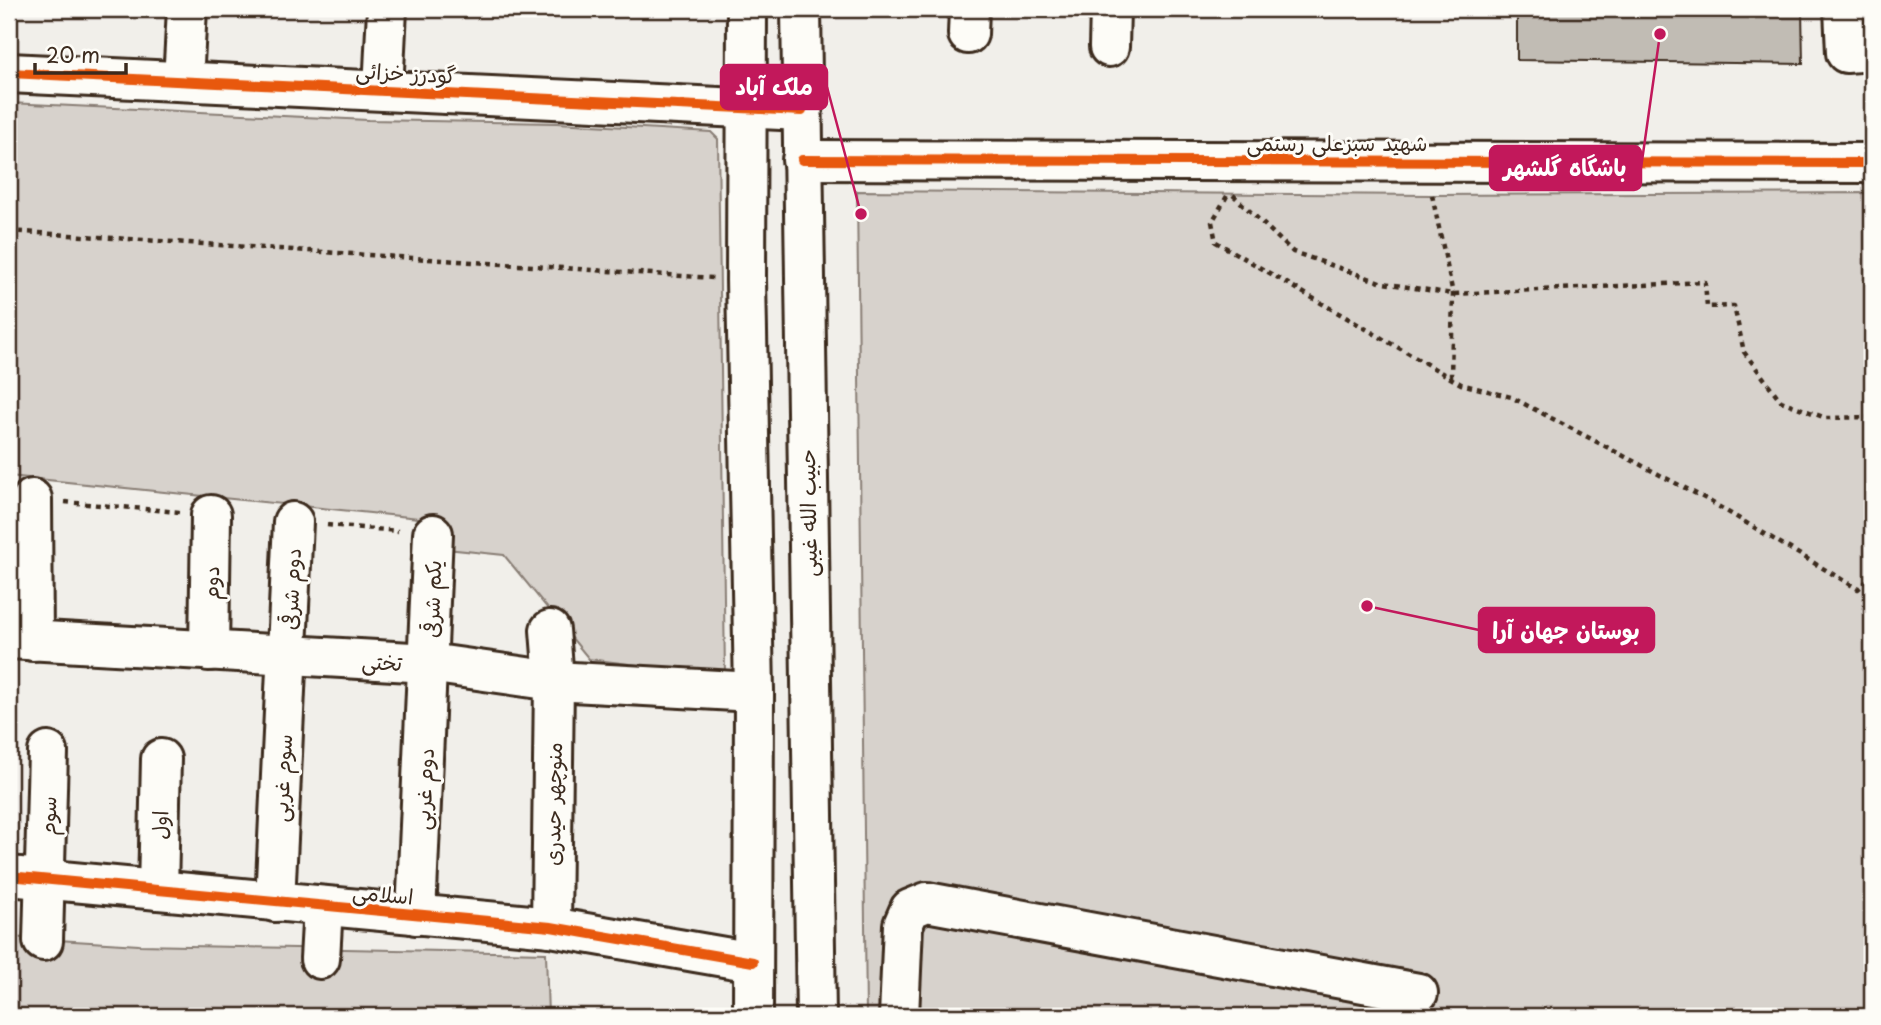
<svg xmlns="http://www.w3.org/2000/svg" width="1881" height="1025" viewBox="0 0 1881 1025" font-family="'Playpen Sans','Playpen Sans Arabic',sans-serif">
  <style>
    .green { fill: #d7d2cc; stroke: #897e75; stroke-width: 2 }
    .building { fill: #c1bcb4; stroke: #3b2a1e; stroke-width: 2 }
    .lines { fill: none; stroke-linecap: round; stroke-linejoin: round }
    .minor-casing { stroke: #3b2a1e; stroke-width: 44 }
    .major-casing { stroke: #3b2a1e; stroke-width: 44 }
    .path { stroke: #3b2a1e; stroke-width: 4.5; stroke-dasharray: 5 5; stroke-linecap: butt }
    .minor { stroke: #fdfcf7; stroke-width: 38 }
    .major { stroke: #fdfcf7; stroke-width: 38 }
    .cycleway-casing { stroke: #fdfcf7; stroke-width: 15 }
    .cycleway { stroke: #e8590c; stroke-width: 10 }
    .labels { text-anchor: middle; dominant-baseline: central; stroke-width: 6; stroke-linejoin: round; paint-order: stroke }
    .street-label { font-size: 21px; fill: #3b2a1e; stroke: #fdfcf7 }
    .leader { fill: none; stroke: #c2185b; stroke-width: 2.5 }
    .callout-dot { fill: #c2185b; stroke: #fdfcf7; stroke-width: 2.5 }
    .callout { fill: #c2185b; stroke: #c2185b; stroke-width: 2.5 }
    .callout-label { font-size: 23px; text-anchor: middle; font-weight: bold; fill: #fff }
  </style>
  <rect width="100%" height="100%" fill="#f1efea"/>
  <filter id="ink" filterUnits="userSpaceOnUse"><feTurbulence type="fractalNoise" baseFrequency=".0143" numOctaves="2"/><feDisplacementMap in="SourceGraphic" scale="14" xChannelSelector="R" yChannelSelector="G"/><feConvolveMatrix kernelMatrix="1 2 1 2 8 2 1 2 1" color-interpolation-filters="sRGB"/></filter>
  <g filter="url(#ink)">
    <!-- green -->
    <g class="green">
      <polygon points="9,103 368,120 557,123 711,132 718,139 725,676 589,659 504,555 437,548 438,520 9,476"/>
      <polygon points="857,191 1432,195 1872,193 1872,1016 866,1016"/>
      <polygon points="9,937 139,945 546,953 548,1016 9,1016"/>
    </g>
    <!-- building -->
    <polygon class="building" points="1517,9 1802,9 1803,64 1517,60"/>
    <g class="lines">
      <defs>
        <g id="minor">
          <polyline points="1844,9 1846,53 1872,51"/>
          <polyline points="968,34 969,9"/>
          <polyline points="1109,47 1110,9"/>
          <polyline points="9,73 802,111"/>
          <polyline points="183,81 187,9"/>
          <polyline points="383,90 387,9"/>
          <polyline points="802,160 1872,163"/>
          <polyline points="32,499 33,641"/>
          <polyline points="550,630 554,681 551,927"/>
          <polyline points="9,639 429,663 554,681 754,692"/>
          <polyline points="209,651 211,515"/>
          <polyline points="9,876 551,927 753,962"/>
          <polyline points="158,890 161,759"/>
          <polyline points="275,902 293,522"/>
          <polyline points="416,915 433,534"/>
          <polyline points="43,941 48,752"/>
          <polyline points="320,959 323,906"/>
          <polyline points="899,1016 903,925 910,909 927,902 1418,993"/>
        </g>
        <g id="major">
          <polyline points="747,9 746,280 754,692 753,1016"/>
          <polyline points="801,9 816,1016"/>
        </g>
      </defs>
      <!-- minor casing -->
      <use href="#minor" class="minor-casing"/>
      <!-- major casing -->
      <use href="#major" class="major-casing"/>
      <!-- path -->
      <g class="path">
        <polyline points="1233,195 1293,252 1383,283 1453,294 1705,282 1707,307 1734,306 1744,352 1781,401 1826,418 1872,417"/>
        <polyline points="1432,195 1453,294 1451,377"/>
        <polyline points="1227,196 1212,222 1216,242 1461,384 1511,397 1706,499 1858,589 1872,577"/>
        <polyline points="9,231 713,278"/>
        <polyline points="65,502 179,512"/>
        <polyline points="327,525 398,531"/>
      </g>
      <!-- minor -->
      <use href="#minor" class="minor"/>
      <!-- major -->
      <use href="#major" class="major"/>
      <defs>
        <g id="cycleway">
          <polyline points="9,73 802,111"/>
          <polyline points="802,160 1872,163"/>
          <polyline points="9,876 551,927 753,962"/>
        </g>
      </defs>
      <!-- cycleway casing -->
      <use href="#cycleway" class="cycleway-casing"/>
      <!-- cycleway -->
      <use href="#cycleway" class="cycleway"/>
    </g>
  </g>
  <g class="labels">
    <!-- street labels -->
    <g class="street-label">
      <text transform="translate(406 72) rotate(3)">گودرز خزائی</text>
      <text x="1337" y="142">شهید سبزعلی رستمی</text>
      <text transform="translate(807 513) rotate(-91)">حبیب الله غیبی</text>
      <text transform="translate(210 583) rotate(-89)">دوم</text>
      <text transform="translate(290 589) rotate(-87)">دوم شرقی</text>
      <text transform="translate(431 599) rotate(-88)">یکم شرقی</text>
      <text transform="translate(382 661) rotate(3)">تختی</text>
      <text transform="translate(281 778) rotate(-87)">سوم غربی</text>
      <text transform="translate(423 789) rotate(-87)">دوم غربی</text>
      <text transform="translate(552 804) rotate(-89)">منوچهر حیدری</text>
      <text transform="translate(47 816) rotate(-89)">سوم</text>
      <text transform="translate(159 825) rotate(-89)">اول</text>
      <text transform="translate(383 893) rotate(5)">اسلامی</text>
    </g>
  </g>
  <!-- callouts -->
  <path class="leader" d="M861 214L827 87M1660 34L1641 168M1367 606L1479 630"/>
  <g class="callout-dot">
    <circle cx="861" cy="214" r="7"/>
    <circle cx="1660" cy="34" r="7"/>
    <circle cx="1367" cy="606" r="7"/>
  </g>
  <g class="callout">
    <rect x="721" y="65" width="106" height="44" rx="7"/>
    <rect x="1490" y="146" width="151" height="44" rx="7"/>
    <rect x="1479" y="608" width="175" height="44" rx="7"/>
  </g>
  <g class="callout-label">
    <text x="774" y="95">ملک آباد</text>
    <text x="1565" y="176">باشگاه گلشهر</text>
    <text x="1566" y="639">بوستان جهان آرا</text>
  </g>
  <!-- margin -->
  <rect width="1881" height="1025" fill="none" stroke="#fdfcf7" stroke-width="35"/>
  <rect x="18" y="18" width="1846" height="990" fill="none" stroke="#3b2a1e" stroke-width="2.5" filter="url(#ink)"/>
  <!-- scale -->
  <path d="M35 63v10h91v-10" fill="none" stroke="#3b2a1e" stroke-width="3.5"/>
  <text x="46" y="63" font-size="21" fill="#3b2a1e" stroke="#fdfcf7" stroke-width="5" paint-order="stroke">20 m</text>
</svg>
